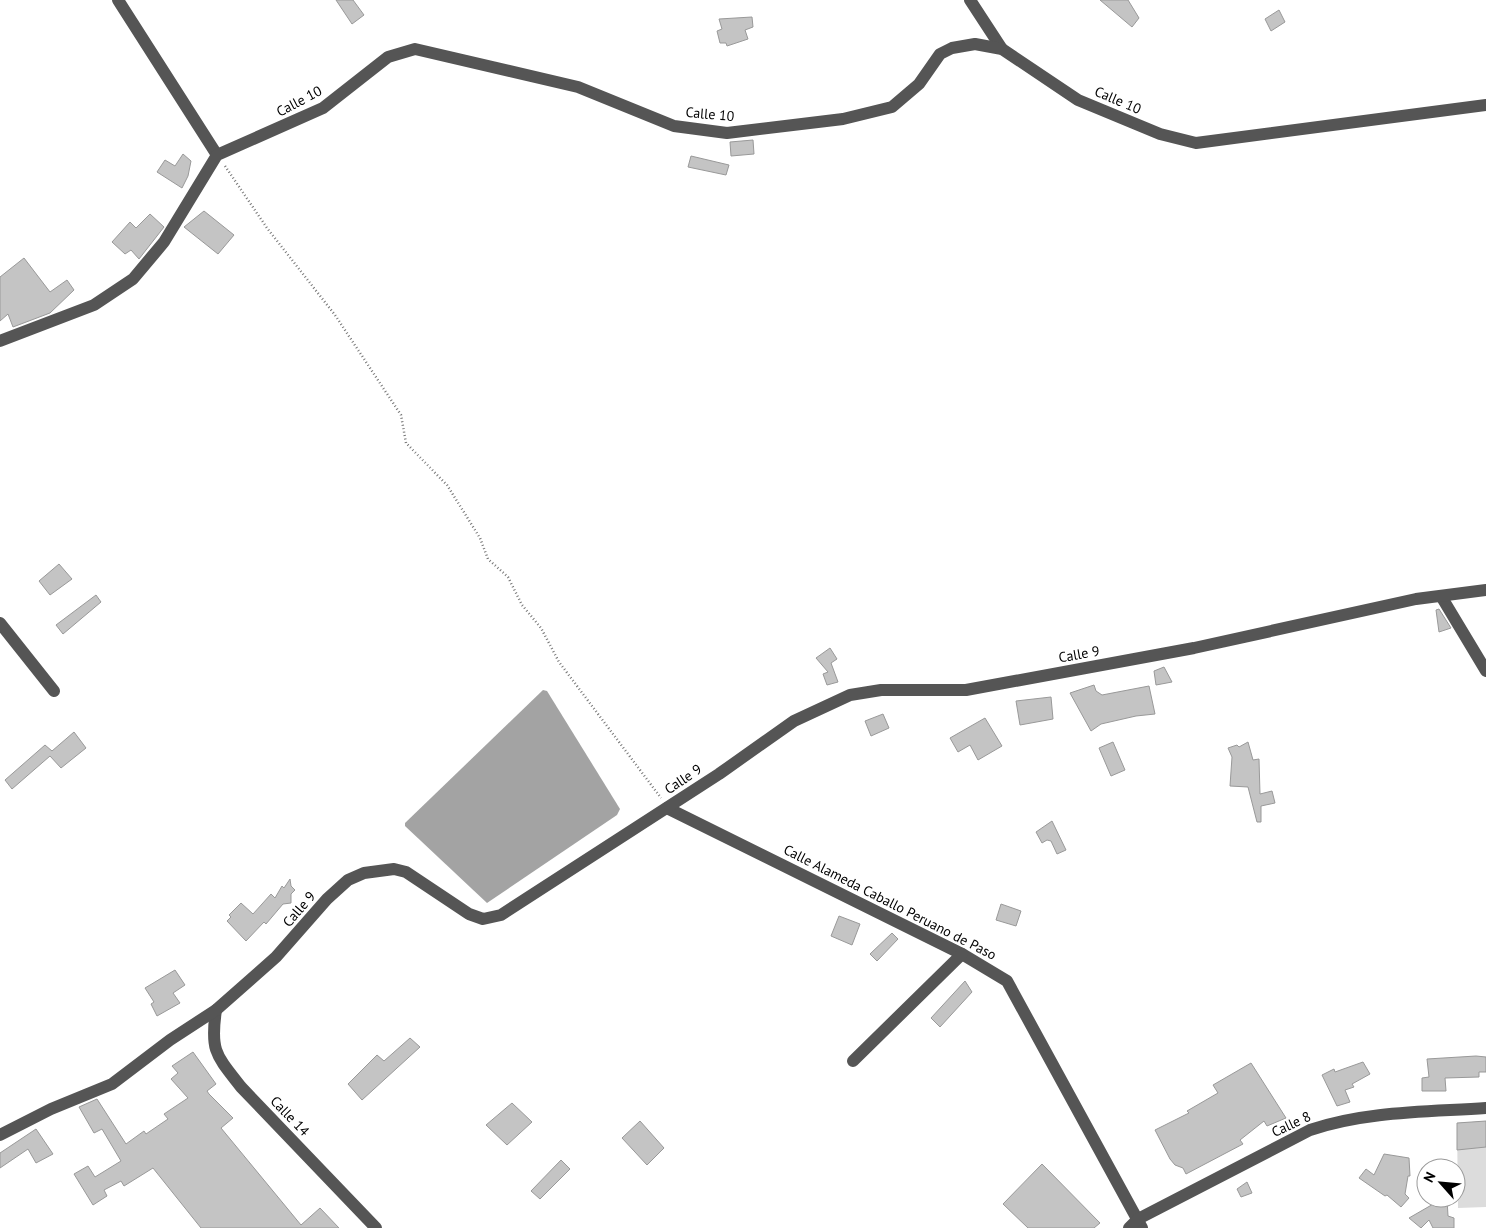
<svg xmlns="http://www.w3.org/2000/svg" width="1486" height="1228" viewBox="0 0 1486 1228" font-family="'PT Sans',sans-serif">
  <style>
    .green { fill: #dcdcdc }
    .water { fill: #a3a3a3 }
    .building { fill: #c4c4c4; stroke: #999 }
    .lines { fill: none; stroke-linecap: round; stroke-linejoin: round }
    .path { stroke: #777; stroke-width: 2.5; stroke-dasharray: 1 2.5; stroke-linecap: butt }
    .minor { stroke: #555; stroke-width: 12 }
    .labels { text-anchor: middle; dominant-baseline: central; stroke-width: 4; stroke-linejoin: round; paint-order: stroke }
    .street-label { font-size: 14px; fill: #000; stroke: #fff }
  </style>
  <rect width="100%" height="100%" fill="#fff"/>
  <!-- green -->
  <polygon class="green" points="1486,1121 1486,1207 1458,1208 1457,1123"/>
  <!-- water -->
  <polygon class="water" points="543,690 547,691 620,809 617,815 487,903 405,826 405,823"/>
  <!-- building -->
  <g class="building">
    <polygon points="336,0 353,0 364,15 352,24"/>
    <polygon points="1100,0 1128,0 1139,18 1132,27"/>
    <polygon points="1279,10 1285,22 1271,31 1265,19"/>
    <polygon points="752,17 753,27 745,30 748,39 727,46 726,43 720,43 717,31 722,29 719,19"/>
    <polygon points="753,140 754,154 731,156 730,142"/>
    <polygon points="183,154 191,161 188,176 182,188 157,172 165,160 175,166"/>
    <polygon points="691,156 729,165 726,175 688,167"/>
    <polygon points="204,211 234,235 218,254 184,227"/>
    <polygon points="150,214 164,227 139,259 131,250 125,254 112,242 130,222 136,228"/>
    <polygon points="24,258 50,292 67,280 74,290 50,313 13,327 8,314 0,321 0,277"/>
    <polygon points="59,564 72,579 50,595 39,581"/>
    <polygon points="96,595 101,602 63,634 56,625"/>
    <polygon points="1439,609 1451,628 1439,632 1436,610"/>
    <polygon points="830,648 837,659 831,663 838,682 827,685 823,674 828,672 816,658"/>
    <polygon points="1164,667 1172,682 1156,685 1154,671"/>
    <polygon points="1094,685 1096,691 1102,695 1149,686 1155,714 1136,716 1101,724 1091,731 1070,693"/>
    <polygon points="1051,697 1053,719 1020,725 1016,701"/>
    <polygon points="883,714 889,728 871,736 865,721"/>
    <polygon points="985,718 1002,746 978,760 970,745 958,752 950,738"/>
    <polygon points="74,732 86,748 61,768 50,756 12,789 5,780 45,745 52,751"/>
    <polygon points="1113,742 1125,770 1111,776 1099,748"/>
    <polygon points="1248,742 1253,760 1259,759 1260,794 1272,791 1275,803 1261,806 1261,822 1257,822 1248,787 1230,786 1232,757 1228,748 1237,745 1239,747"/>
    <polygon points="1052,821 1066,850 1057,854 1051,841 1047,840 1042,843 1036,832"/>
    <polygon points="290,879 291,886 295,890 291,894 291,903 283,904 266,924 264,922 246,941 227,921 231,917 229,915 241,903 253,914 271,894 275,898 282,886 284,888"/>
    <polygon points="1001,904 1021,911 1016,926 996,920"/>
    <polygon points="839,916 860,924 852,945 831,936"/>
    <polygon points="892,933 898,939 877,961 870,954"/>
    <polygon points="175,970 185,985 173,993 180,1003 157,1016 151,1004 154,1002 145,988"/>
    <polygon points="965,981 972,992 940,1027 931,1018"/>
    <polygon points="410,1038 420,1047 362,1100 348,1084 377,1055 384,1061"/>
    <polygon points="193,1052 216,1084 207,1091 209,1094 233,1118 221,1128 301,1225 320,1208 339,1228 201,1228 153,1168 124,1186 121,1181 104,1190 107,1196 93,1205 74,1174 88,1166 95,1177 121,1161 102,1129 94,1133 79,1107 97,1099 126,1144 144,1131 146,1134 168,1119 164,1114 188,1098 171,1079 178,1073 172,1066"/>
    <polygon points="1476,1056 1486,1057 1486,1072 1479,1072 1479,1077 1445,1078 1446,1091 1422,1091 1422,1078 1429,1077 1427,1059"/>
    <polygon points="1363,1062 1370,1074 1352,1084 1354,1087 1345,1090 1350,1102 1337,1106 1322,1075 1334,1069 1335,1072"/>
    <polygon points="1251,1063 1286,1118 1267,1126 1264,1121 1240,1140 1243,1144 1186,1174 1183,1168 1175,1165 1170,1159 1155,1130 1189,1113 1187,1111 1218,1093 1213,1085"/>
    <polygon points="512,1103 532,1122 507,1145 486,1125"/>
    <polygon points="640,1121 664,1148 647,1165 622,1138"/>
    <polygon points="1486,1121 1486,1147 1457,1150 1457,1123"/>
    <polygon points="36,1129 53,1154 36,1163 28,1149 0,1168 0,1153"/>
    <polygon points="1384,1154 1409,1158 1410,1176 1408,1176 1405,1194 1409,1198 1401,1207 1387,1195 1385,1196 1359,1178 1366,1169 1374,1175"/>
    <polygon points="561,1160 570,1169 540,1199 531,1191"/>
    <polygon points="1042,1164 1100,1223 1094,1228 1028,1228 1003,1204"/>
    <polygon points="1247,1182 1252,1193 1241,1197 1237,1189"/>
    <polygon points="1447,1199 1448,1216 1454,1218 1454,1228 1433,1228 1429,1220 1421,1228 1409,1218 1435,1203 1436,1205"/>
  </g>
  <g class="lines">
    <!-- path -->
    <polyline class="path" points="225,166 267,228 335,315 401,415 406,443 447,485 480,538 488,559 508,577 522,605 541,628 559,662 661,798"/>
    <!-- minor -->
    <g class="minor">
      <polyline points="118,0 217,155"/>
      <polyline points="970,0 1002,49"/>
      <polyline points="0,341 94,305 133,279 164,242 217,155 323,108 388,57 415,49 578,87 674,126 727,133 843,119 892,107 919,84 940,54 952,48 975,44 1002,49 1078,100 1160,134 1196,143 1486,105"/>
      <polyline points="1441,596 1486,671"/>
      <polyline points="0,623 54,691"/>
      <polyline points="667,808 962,954 1007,981 1142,1228"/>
      <path d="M216,1010C210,1051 216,1055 241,1087L376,1228"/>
      <polyline points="853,1061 962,954"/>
      <polyline points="0,1135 51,1109 112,1084 170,1040 216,1010 276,957 327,899 348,880 364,873 394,869 406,872 469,914 483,919 501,915 719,774 794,721 850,695 881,690 966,690 1194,648 1416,599 1486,590"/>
      <path d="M1129,1228L1138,1219L1310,1130C1366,1111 1428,1112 1486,1108"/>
    </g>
  </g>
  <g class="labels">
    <!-- street labels -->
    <g class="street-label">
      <text transform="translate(1118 100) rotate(23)">Calle 10</text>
      <text transform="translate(299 101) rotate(-28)">Calle 10</text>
      <text transform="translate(710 114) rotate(5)">Calle 10</text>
      <text transform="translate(1079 654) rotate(-10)">Calle 9</text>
      <text transform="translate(683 779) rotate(-34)">Calle 9</text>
      <text transform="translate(890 902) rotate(27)">Calle Alameda Caballo Peruano de Paso</text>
      <text transform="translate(299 909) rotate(-49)">Calle 9</text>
      <text transform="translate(290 1116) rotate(46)">Calle 14</text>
      <text transform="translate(1291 1124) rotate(-25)">Calle 8</text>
    </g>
  </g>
  <!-- north arrow -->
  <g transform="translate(1441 1183) rotate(297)"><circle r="24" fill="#ffffff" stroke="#999999"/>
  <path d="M0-4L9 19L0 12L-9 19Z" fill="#000000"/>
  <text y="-8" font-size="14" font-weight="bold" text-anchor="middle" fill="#000000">N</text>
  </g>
</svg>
